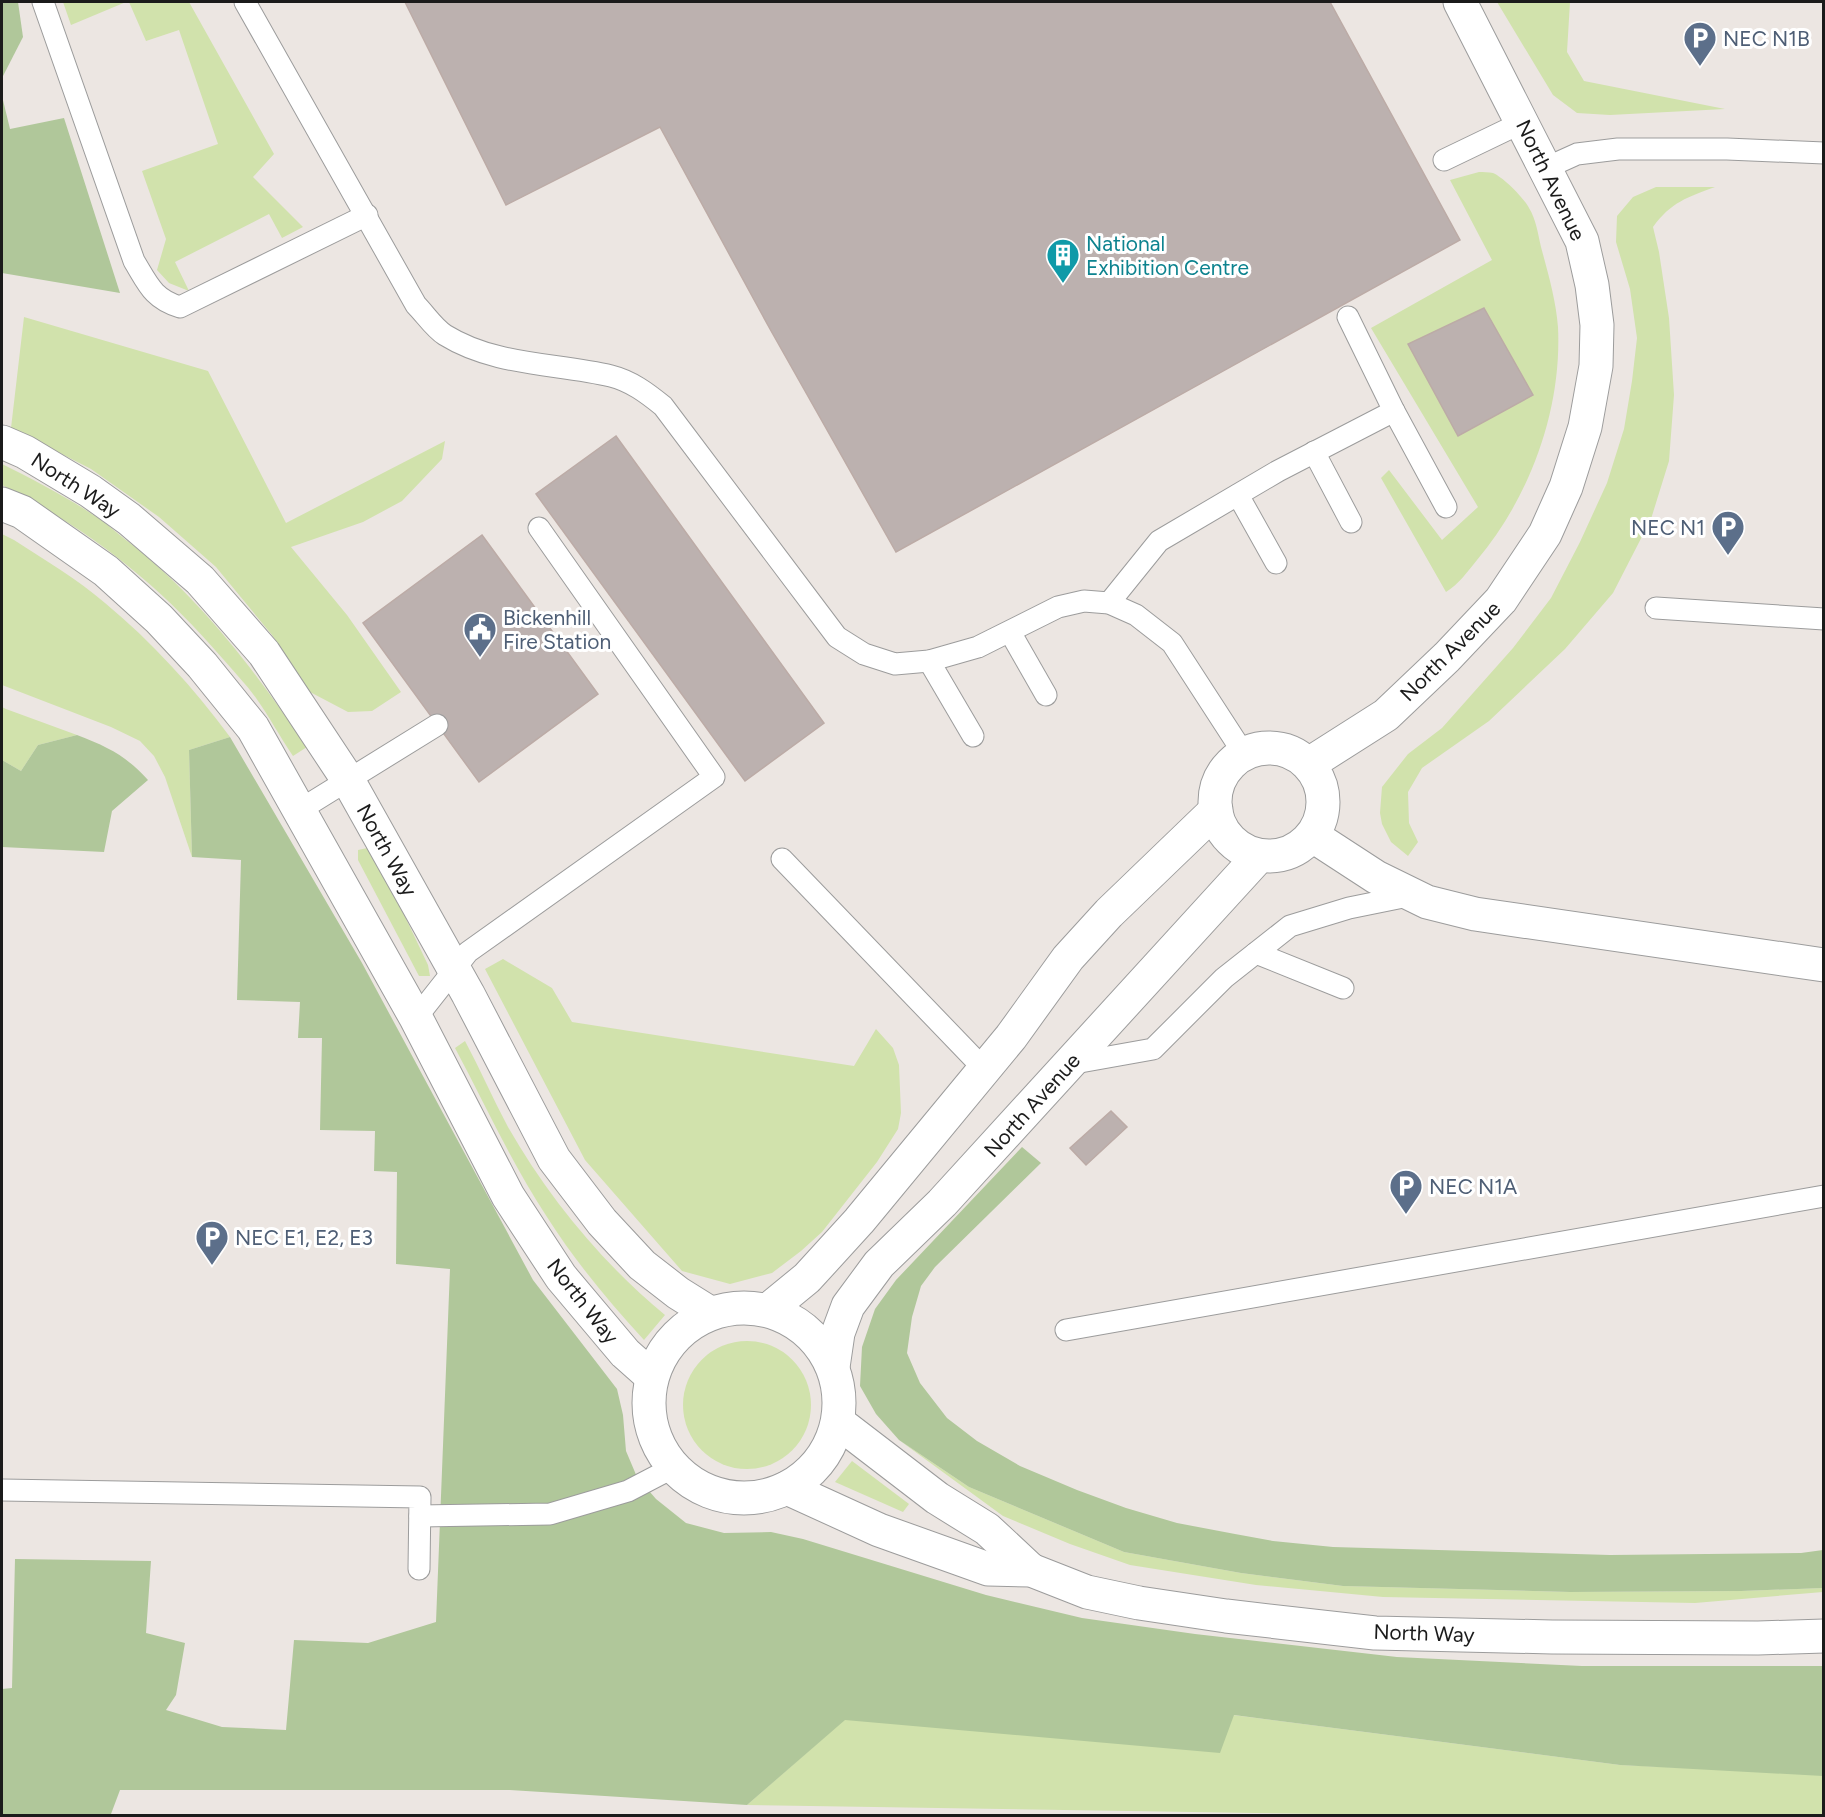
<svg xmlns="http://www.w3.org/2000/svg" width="1825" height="1817" viewBox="0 0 1825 1817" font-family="Figtree,sans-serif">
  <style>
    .grass { fill: #d1e2ac }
    .forest { fill: #b0c79a }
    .building { fill: #bcb1af; stroke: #bcaba6; stroke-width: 1.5 }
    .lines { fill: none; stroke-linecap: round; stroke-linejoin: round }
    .service-casing { stroke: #9c9c9c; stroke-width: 23 }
    .minor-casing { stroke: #9c9c9c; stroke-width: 35 }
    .tertiary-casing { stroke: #9c9c9c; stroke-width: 35 }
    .service { stroke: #fff; stroke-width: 21 }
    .minor { stroke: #fff; stroke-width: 33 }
    .tertiary { stroke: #fff; stroke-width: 33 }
    .labels { text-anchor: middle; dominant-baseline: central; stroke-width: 6; stroke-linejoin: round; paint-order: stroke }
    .service-label { font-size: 21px; fill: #4e5e75; stroke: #fff; text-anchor: start }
    .street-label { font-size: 21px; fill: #1b1b1b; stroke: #fff }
    .culture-label { font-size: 21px; fill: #0d838f; stroke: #fff; text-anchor: start }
  </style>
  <rect width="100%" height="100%" fill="#ece6e2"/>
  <!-- grass -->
  <g class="grass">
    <polygon points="63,2 126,2 71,25"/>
    <polygon points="129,2 189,2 274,154 253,177 303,227 282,238 269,214 175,262 189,291 169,283 157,270 166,239 142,171 218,144 179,30 146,41"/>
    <polygon points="1497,2 1570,2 1567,52 1584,81 1725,109 1610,115 1577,113 1553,95"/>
    <path d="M1479,172C1483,172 1489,172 1493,173C1503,177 1524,198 1529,208C1536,219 1538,234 1541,247C1548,273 1556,300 1558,327C1562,410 1530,497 1477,560C1468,571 1459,584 1446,592L1381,478L1389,470L1442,540L1478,507L1371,328L1492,260L1450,180Z"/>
    <path d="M1656,187H1715C1688,197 1671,202 1653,227L1659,252L1669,318L1674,395L1669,461L1651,519L1613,593L1565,649L1489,721L1422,768L1408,792L1409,823L1418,842L1408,856L1391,842L1382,824L1380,813L1382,787L1408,754L1442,728L1513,648L1551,598L1580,542L1607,483L1624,429L1632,381L1637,338L1630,289L1616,242L1617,216L1633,197Z"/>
    <polygon points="24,317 208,371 286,523 445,441 442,459 402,501 363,522 291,547 347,615 401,692 372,711 348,712 310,692 272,635 216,567 159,517 91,469 11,428"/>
    <path d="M2,464C34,480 67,497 98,518C109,525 119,535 130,543C204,602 254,670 307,747L293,756C280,737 269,716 256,698C246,684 234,672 223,659C159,584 90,530 2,485Z"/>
    <path d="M2,534L14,540C45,560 77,579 105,603C151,641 194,688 230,737L189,750L192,857L165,777L154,756L140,741L111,727L2,685Z"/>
    <polygon points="2,707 6,709 77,735 38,745 21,771 2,760"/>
    <polygon points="372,847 428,965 430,976 419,976 358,860 358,850"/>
    <polygon points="503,959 552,988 572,1022 854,1066 876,1029 893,1048 899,1065 901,1113 898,1129 877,1162 822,1232 801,1251 772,1273 730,1284 682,1271 585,1160 485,969"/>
    <path d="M465,1041C480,1069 493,1099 508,1127C548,1197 602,1263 665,1315L644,1340C609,1302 575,1261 547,1217C512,1164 485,1104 455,1048Z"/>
    <circle cx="747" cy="1405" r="64"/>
    <polygon points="899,1440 969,1487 1124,1552 1241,1573 1343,1586 1570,1592 1741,1591 1823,1588 1823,1592 1695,1603 1383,1597 1256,1585 1130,1565 1070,1544 1003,1516"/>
    <polygon points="852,1461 909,1504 903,1512 835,1482"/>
    <polygon points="1233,1715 1620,1765 1824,1774 1823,1816 1383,1815 747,1805 844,1720"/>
  </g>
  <!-- forest -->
  <g class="forest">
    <polygon points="2,2 18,2 23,37 2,78"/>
    <polygon points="2,96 10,129 64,118 120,293 2,273"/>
    <path d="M77,735C108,747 125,755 148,780L112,811L104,852L2,847V760L21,771L38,745Z"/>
    <polygon points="230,737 362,963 533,1280 617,1389 623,1415 626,1451 637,1477 656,1499 686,1523 724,1533 771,1532 803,1539 986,1595 1082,1618 1195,1634 1397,1657 1582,1666 1823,1666 1823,1776 1620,1765 1234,1715 1220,1753 845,1720 747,1805 510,1790 120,1790 111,1814 2,1816 2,1689 12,1688 15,1559 151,1561 146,1633 185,1643 176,1695 166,1710 222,1727 286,1730 294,1640 368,1643 436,1622 450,1269 396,1264 397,1172 374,1171 375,1131 320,1130 322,1038 298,1038 300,1002 237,1000 241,860 192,857 189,750"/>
    <polygon points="1022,1147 1041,1163 935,1267 921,1286 912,1317 907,1353 920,1383 947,1418 977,1441 1020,1466 1077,1490 1126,1508 1177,1523 1235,1534 1273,1541 1333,1547 1610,1555 1801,1553 1823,1550 1823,1588 1741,1591 1570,1592 1343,1586 1241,1573 1124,1552 969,1487 899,1440 876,1414 860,1386 862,1347 875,1309 896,1280"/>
  </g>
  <!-- building -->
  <g class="building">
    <polygon points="405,2 1330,2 1460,240 896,552 770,329 660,127 506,205"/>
    <polygon points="1484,308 1533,395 1458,436 1408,344"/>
    <polygon points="616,436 824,723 745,781 536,494"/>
    <polygon points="482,535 598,694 479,782 363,623"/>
    <polygon points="1111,1111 1127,1127 1086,1165 1070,1148"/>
  </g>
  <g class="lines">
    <defs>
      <g id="service">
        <path d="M43,2L134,261C148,284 153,299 180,307L367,215"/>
        <path d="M245,2L416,305C425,314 434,328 445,335C495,366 556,363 611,376C631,381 647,393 663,406L837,637L864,654L895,664L929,661L978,647L1058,607L1084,601L1109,603L1136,615L1172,643L1244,754"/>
        <polyline points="1444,160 1523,122"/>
        <polyline points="1546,168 1577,154 1618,149 1727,149 1824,153"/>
        <polyline points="1348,317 1394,411"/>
        <polyline points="1314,452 1351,522"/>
        <polyline points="1238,495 1276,563"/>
        <polyline points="1109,603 1159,541 1278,471 1394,411 1446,507"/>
        <polyline points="1656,608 1824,619"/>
        <polyline points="1010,632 1046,695"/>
        <polyline points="929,661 973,736"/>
        <polyline points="298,811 437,725"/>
        <polyline points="782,859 985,1070"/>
        <polyline points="1256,953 1343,988"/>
        <polyline points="416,1018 468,952 714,777 539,528"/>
        <polyline points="1069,1064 1153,1049 1224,978 1290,926 1349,908 1413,895"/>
        <polyline points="1066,1330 1824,1196"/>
        <polyline points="2,1490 420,1497 419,1569"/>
        <polyline points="420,1516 550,1514 628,1491 674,1467"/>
      </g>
      <g id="minor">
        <circle cx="1269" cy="802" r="54"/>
        <polyline points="1309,764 1386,715 1447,657 1501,600 1545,534 1566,487 1585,427 1596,366 1597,325 1592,285 1582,241 1460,2"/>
        <polyline points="1313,836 1376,877 1427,902 1475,914 1824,965"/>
        <polyline points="768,1310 807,1278 859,1221 1011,1037 1068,958 1109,913 1216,810"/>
        <polyline points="833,1367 838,1333 848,1306 879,1264 942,1203 1259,856"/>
      </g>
      <g id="tertiary">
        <polyline points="2,442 25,452 90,491 129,519 200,580 264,653 348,780 468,994 554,1159 602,1222 642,1265 678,1293 710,1313"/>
        <polyline points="2,504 22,512 106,571 159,619 202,665 253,728 416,1018 508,1196 561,1277 625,1353 652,1377"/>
        <circle cx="744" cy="1403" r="95"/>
        <polyline points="838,1422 937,1498 987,1529 1031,1570"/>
        <polyline points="787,1488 879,1530 988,1569 1031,1570 1087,1592 1139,1603 1226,1616 1375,1633 1552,1637 1758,1638 1824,1636"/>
      </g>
    </defs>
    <!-- service casing -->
    <use href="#service" class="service-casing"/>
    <!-- minor casing -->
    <use href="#minor" class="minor-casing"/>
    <!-- tertiary casing -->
    <use href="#tertiary" class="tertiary-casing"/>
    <!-- service -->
    <use href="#service" class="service"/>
    <!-- minor -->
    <use href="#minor" class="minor"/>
    <!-- tertiary -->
    <use href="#tertiary" class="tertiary"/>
  </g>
  <!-- icons -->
  <defs>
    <symbol id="parking-pin" viewBox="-11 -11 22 30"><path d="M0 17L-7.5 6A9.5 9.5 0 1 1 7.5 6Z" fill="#5c6f8a" stroke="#fff"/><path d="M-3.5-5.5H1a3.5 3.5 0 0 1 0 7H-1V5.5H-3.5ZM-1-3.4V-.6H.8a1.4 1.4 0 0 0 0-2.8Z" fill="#fff"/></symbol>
    <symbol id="building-pin" viewBox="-11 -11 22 30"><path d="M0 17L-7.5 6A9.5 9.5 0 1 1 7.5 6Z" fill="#0f9aa8" stroke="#fff"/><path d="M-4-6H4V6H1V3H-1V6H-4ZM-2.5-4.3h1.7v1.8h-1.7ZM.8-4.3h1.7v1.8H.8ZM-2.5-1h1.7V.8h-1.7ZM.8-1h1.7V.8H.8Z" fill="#fff"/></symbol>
    <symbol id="civic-pin" viewBox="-11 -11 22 30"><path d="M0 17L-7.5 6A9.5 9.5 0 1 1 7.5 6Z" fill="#5c6f8a" stroke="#fff"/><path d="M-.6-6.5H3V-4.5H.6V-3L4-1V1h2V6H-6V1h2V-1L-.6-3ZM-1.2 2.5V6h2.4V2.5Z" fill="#fff"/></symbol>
  </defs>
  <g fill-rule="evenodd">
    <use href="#parking-pin" x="1681" y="19" width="38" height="52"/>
    <use href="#building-pin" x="1044" y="236" width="38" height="52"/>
    <use href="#parking-pin" x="1709" y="508" width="38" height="52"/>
    <use href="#civic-pin" x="461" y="610" width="38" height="52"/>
    <use href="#parking-pin" x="1387" y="1167" width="38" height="52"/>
    <use href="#parking-pin" x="193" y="1218" width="38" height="52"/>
  </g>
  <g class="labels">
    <!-- service labels -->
    <g class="service-label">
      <text x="1723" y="38">NEC N1B</text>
      <text x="1705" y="527" text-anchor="end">NEC N1</text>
      <text x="503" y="617">Bickenhill<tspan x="503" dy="24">Fire Station</tspan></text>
      <text x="1429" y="1186">NEC N1A</text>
      <text x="235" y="1237">NEC E1, E2, E3</text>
    </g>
    <!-- street labels -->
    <g class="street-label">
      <text transform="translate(1551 180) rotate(64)">North Avenue</text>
      <text transform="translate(76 485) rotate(33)">North Way</text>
      <text transform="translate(1450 651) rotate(-45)">North Avenue</text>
      <text transform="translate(387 850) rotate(61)">North Way</text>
      <text transform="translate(1032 1105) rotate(-48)">North Avenue</text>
      <text transform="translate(583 1301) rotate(52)">North Way</text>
      <text transform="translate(1424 1633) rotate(2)">North Way</text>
    </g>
    <!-- culture labels -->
    <g class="culture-label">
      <text x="1086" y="243">National<tspan x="1086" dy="24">Exhibition Centre</tspan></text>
    </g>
  </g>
  <!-- border -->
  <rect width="1825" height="1817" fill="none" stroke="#1b1b1b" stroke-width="6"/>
</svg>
